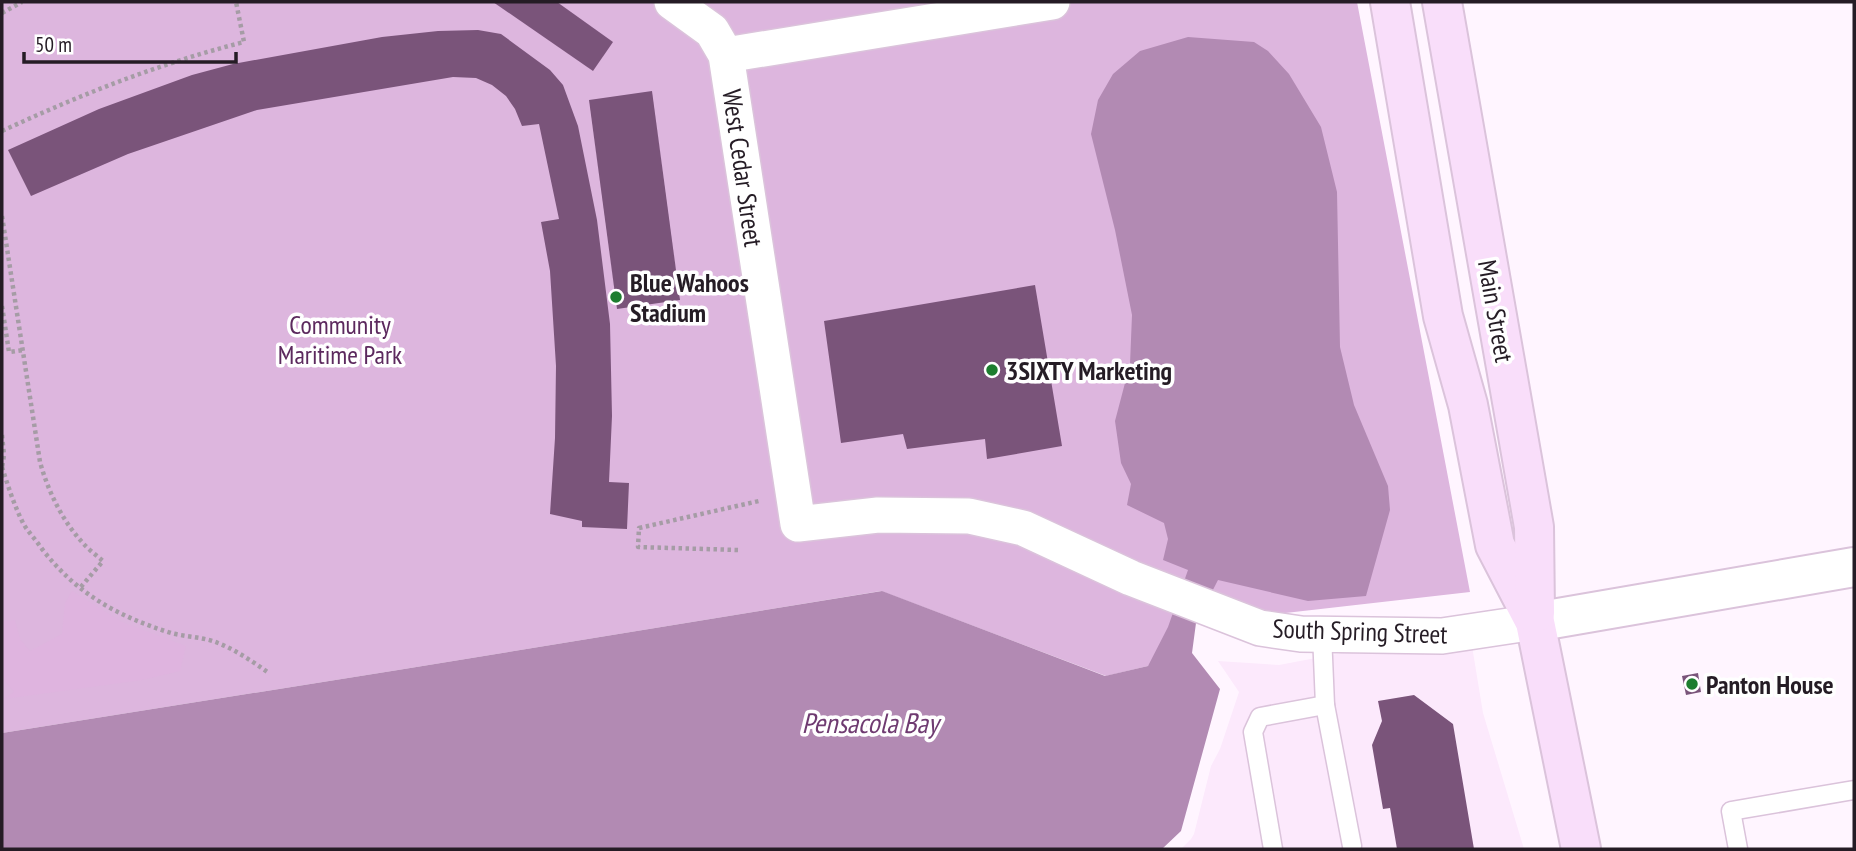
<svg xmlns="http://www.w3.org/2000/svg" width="1856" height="851" viewBox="0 0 1856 851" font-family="'PT Sans Narrow',sans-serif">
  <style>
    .built { fill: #fce9fc }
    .green { fill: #ddb6de }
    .forest { fill: #dfb4df }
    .water { fill: #b28ab3 }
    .building { fill: #7a547a }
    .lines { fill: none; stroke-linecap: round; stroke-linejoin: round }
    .service-casing { stroke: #dbc3db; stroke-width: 21 }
    .minor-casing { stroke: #dbc3db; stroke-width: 38 }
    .tertiary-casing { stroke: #dbc3db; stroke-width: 42 }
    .secondary-casing { stroke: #dbc3db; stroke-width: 42 }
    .path { stroke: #a59ca5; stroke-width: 4.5; stroke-dasharray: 3.5 3.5; stroke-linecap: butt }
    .service { stroke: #fff; stroke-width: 18 }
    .minor { stroke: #fff; stroke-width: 35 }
    .tertiary { stroke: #fff; stroke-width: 38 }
    .secondary { stroke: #f9defa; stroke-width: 38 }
    .poi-dot { fill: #1d7d2f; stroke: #fff; stroke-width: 2.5 }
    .labels { text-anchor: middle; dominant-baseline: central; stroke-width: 7; stroke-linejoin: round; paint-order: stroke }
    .street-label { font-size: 26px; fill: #251c25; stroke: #fff }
    .poi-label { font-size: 26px; font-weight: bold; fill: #251c25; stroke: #fff; text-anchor: start }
    .park-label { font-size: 26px; fill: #5c295e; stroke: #fff }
    .water-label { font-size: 28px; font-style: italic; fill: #6f3b71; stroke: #fff }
  </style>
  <rect width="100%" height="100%" fill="#fff5ff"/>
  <!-- built -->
  <polygon class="built" points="1472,646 1483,713 1524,849 1181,849 1191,839 1194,834 1211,766 1220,749 1239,692 1218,661 1279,665 1363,649"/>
  <!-- green -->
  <polygon class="green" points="2,2 1357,2 1470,592 1196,623 1148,666 1106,676 881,591 398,670 2,733"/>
  <!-- forest -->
  <polygon class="forest" points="72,591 122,622 186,646 180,671 142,680 4,699 14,692 2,677 2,621 15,620 20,639 30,651 62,634 65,603"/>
  <!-- water -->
  <polygon class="water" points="1188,37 1254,42 1268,51 1289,74 1321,127 1337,192 1340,347 1354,405 1388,486 1390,510 1366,596 1308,601 1218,580 1196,623 1192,653 1220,689 1181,831 1162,849 2,849 2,733 398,670 882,591 1105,676 1148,666 1168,627 1188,570 1163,560 1168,539 1164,523 1127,505 1131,484 1121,463 1115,421 1130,364 1132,315 1115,230 1091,134 1098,100 1113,74 1140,51"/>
  <!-- building -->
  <g class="building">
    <polygon points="493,2 557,2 613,42 593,71"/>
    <polygon points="478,30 501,34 550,70 563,85 578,126 597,220 610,324 612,416 609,482 629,483 627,529 582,527 582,521 550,514 555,438 556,366 550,271 541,222 559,219 539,124 522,126 515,109 506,96 492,85 476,78 453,77 257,110 128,154 31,196 8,150 99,109 192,75 233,64 382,37 438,31"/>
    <polygon points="652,91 680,300 617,309 589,100"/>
    <polygon points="1035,285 1062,446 987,459 985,439 907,449 903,434 841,443 824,321"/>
    <polygon points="1698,673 1701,692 1686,695 1682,676"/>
    <polygon points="1414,695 1453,724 1474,849 1397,849 1390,808 1383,809 1372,745 1382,721 1378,701"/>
  </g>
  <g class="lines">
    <defs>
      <g id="service">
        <polyline points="1322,634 1325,705 1352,846"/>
        <polyline points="1273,849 1253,732 1260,717 1325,705"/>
        <polyline points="1738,849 1731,811 1854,790"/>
      </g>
      <g id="minor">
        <polyline points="672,2 712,31 726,55 798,524 878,515 969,516 1023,528 1131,578 1260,628 1301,634 1442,636 1535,622"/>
        <polyline points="726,55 1052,2"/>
      </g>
      <polyline id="tertiary" points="1535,622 1854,567"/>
      <g id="secondary">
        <polyline points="1390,2 1443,316 1468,405 1495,545 1535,622 1581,849"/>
        <polyline points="1442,2 1534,527 1535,613"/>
      </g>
    </defs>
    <!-- service casing -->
    <use href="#service" class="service-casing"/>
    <!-- minor casing -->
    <use href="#minor" class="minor-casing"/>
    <!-- tertiary casing -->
    <use href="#tertiary" class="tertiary-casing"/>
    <!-- secondary casing -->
    <use href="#secondary" class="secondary-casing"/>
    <!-- path -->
    <g class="path">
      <polyline points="2,13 22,2"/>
      <path d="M2,131C82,94 158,64 244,42L236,2"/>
      <path d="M2,216L40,462C48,491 62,520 82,542C88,549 96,555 103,561L80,588"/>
      <polyline points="2,306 9,352 23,350"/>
      <polyline points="2,435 4,455 2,468"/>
      <path d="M2,467C8,486 14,505 23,523C28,532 36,540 42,549C77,594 117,616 171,633C186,637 204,637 218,643C236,650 253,662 269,673"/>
      <polyline points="738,550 638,547 639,528 759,501"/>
    </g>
    <!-- service -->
    <use href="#service" class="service"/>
    <!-- minor -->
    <use href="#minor" class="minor"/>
    <!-- tertiary -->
    <use href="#tertiary" class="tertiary"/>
    <!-- secondary -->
    <use href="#secondary" class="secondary"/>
  </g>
  <!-- markers -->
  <g class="poi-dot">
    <circle cx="616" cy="297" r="7"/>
    <circle cx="992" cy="370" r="7"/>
    <circle cx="1692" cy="684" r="7"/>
  </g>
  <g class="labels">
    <!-- street labels -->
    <g class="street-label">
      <text transform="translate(743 168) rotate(82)">West Cedar Street</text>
      <text transform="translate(1496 311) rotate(80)">Main Street</text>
      <text transform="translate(1360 631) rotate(2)">South Spring Street</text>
    </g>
    <!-- poi labels -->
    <g class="poi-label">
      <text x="630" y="282">Blue Wahoos<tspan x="630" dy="30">Stadium</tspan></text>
      <text x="1006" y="370">3SIXTY Marketing</text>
      <text x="1706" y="684">Panton House</text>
    </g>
    <!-- park labels -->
    <g class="park-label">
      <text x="340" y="324">Community<tspan x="340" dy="30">Maritime Park</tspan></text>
    </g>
    <!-- water labels -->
    <g class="water-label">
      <text x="870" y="722">Pensacola Bay</text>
    </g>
  </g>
  <!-- border -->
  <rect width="1856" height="851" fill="none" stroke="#251c25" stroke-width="7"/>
  <!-- scale -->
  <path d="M24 52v10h212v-10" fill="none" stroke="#251c25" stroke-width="3.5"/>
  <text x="35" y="52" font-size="21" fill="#251c25" stroke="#ffffff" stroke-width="5" paint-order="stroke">50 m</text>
</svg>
